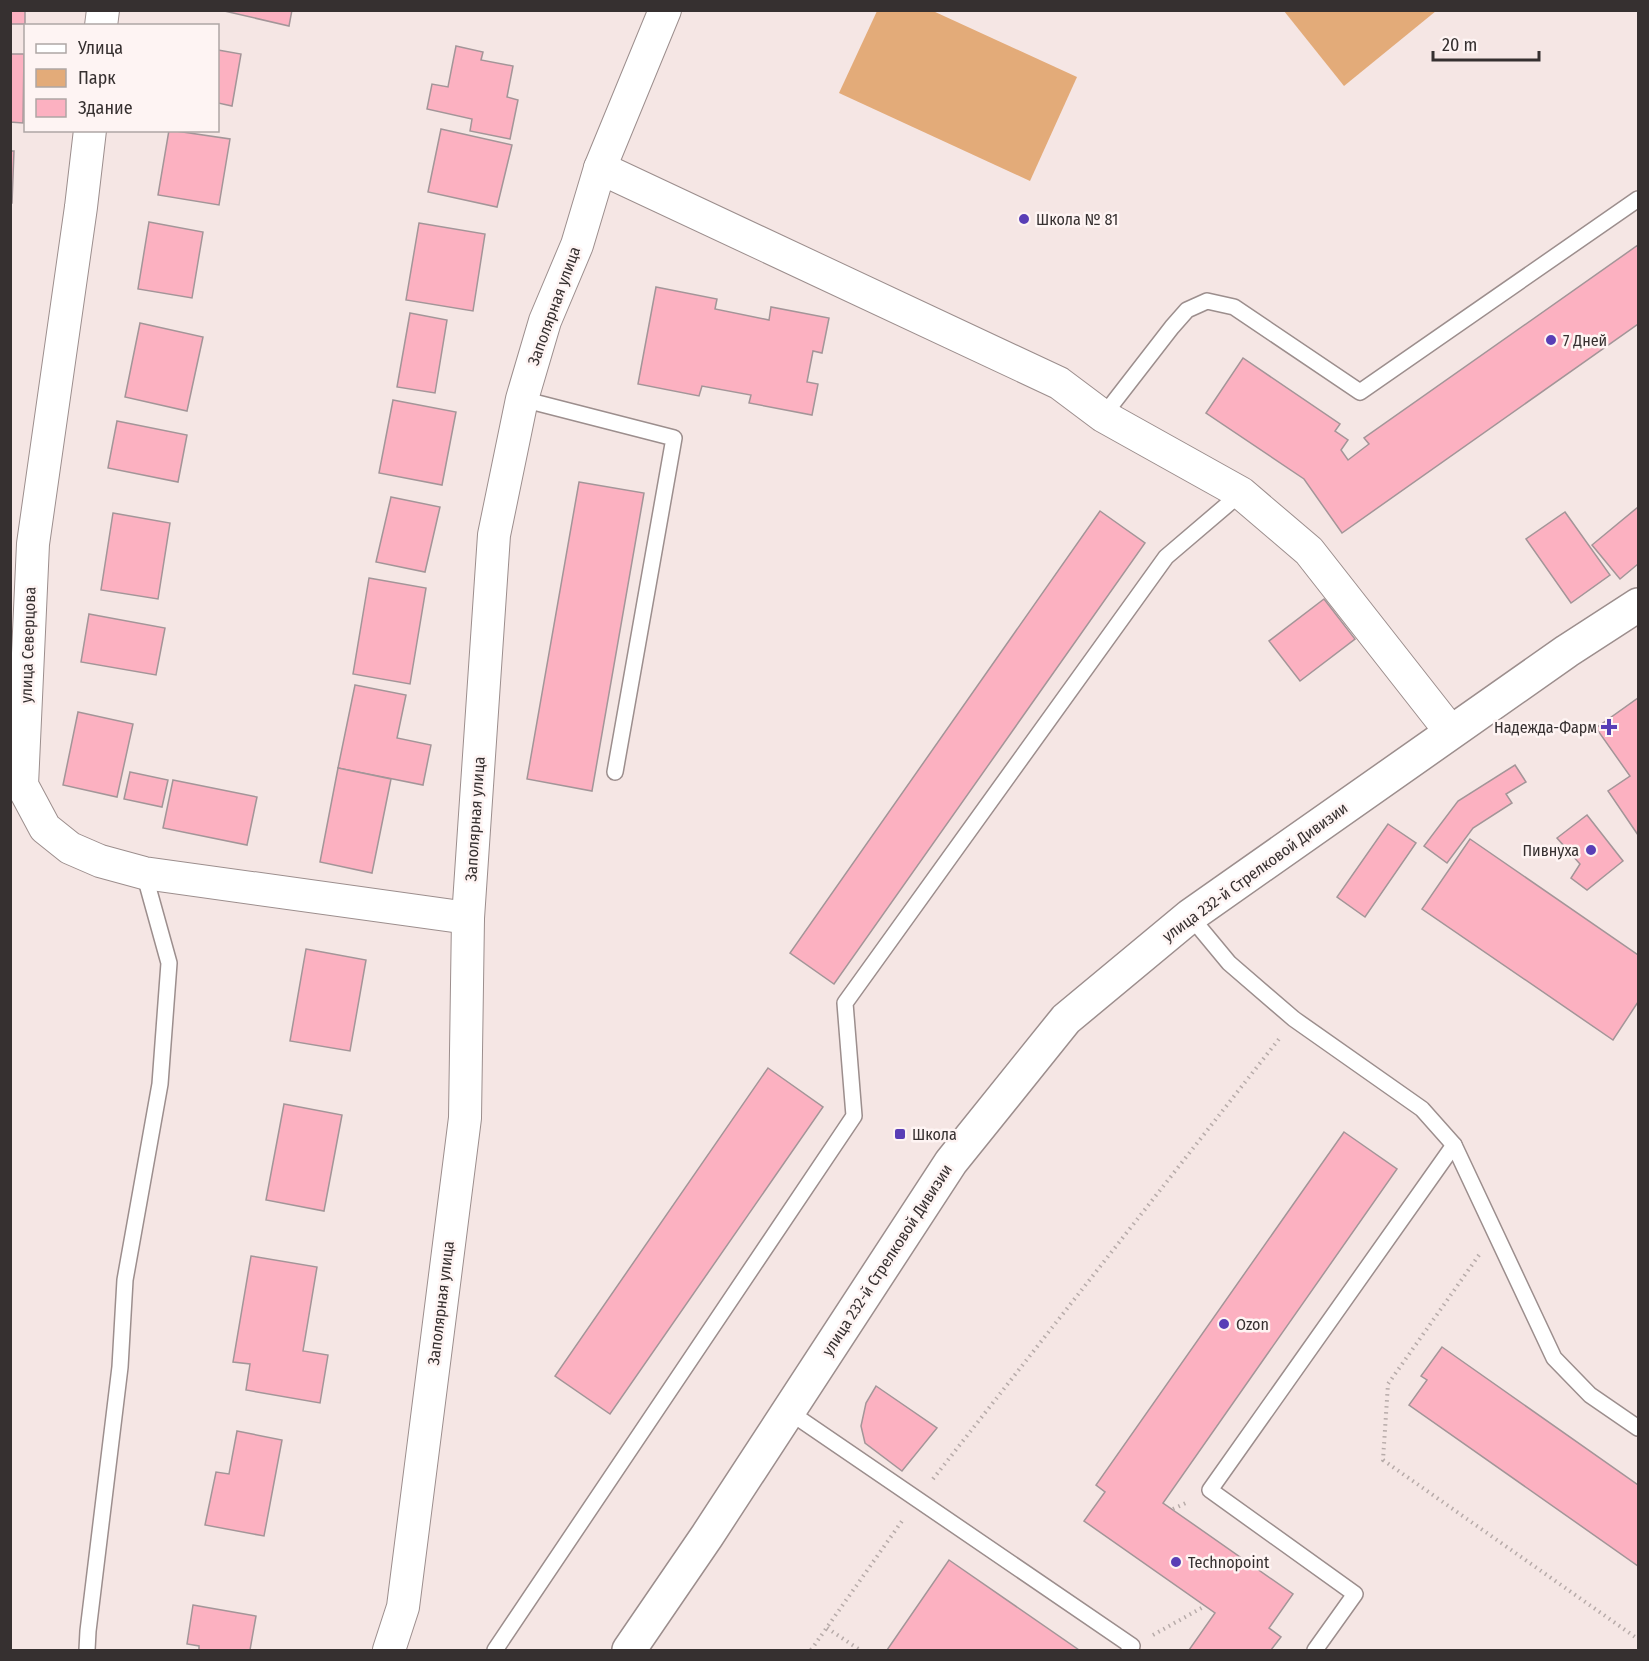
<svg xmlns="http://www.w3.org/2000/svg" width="1649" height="1661" viewBox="0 0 1649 1661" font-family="'Fira Sans Condensed',sans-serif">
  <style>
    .green { fill: #e3ab79 }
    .building { fill: #fcb1c1; stroke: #a39598; stroke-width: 1.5 }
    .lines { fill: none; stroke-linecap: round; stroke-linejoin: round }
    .lane-casing { stroke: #9c8e8d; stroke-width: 18 }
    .street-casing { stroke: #9c8e8d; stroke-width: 34 }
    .secondary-casing { stroke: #9c8e8d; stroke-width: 36 }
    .path { stroke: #b7aba9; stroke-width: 4; stroke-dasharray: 1.5 4.5; stroke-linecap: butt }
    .lane { stroke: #fff; stroke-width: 15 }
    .street { stroke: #fff; stroke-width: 32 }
    .secondary { stroke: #fff; stroke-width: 33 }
    .poi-dot { fill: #593eb6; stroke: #fef4f3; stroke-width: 2 }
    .labels { text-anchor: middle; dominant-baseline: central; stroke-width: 5; stroke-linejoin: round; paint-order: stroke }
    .poi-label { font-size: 16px; fill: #363030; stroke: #fef4f3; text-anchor: start }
    .street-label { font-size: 16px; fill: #363030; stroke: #fef4f3 }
  </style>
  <rect width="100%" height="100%" fill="#f5e6e4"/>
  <!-- green -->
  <g class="green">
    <polygon points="877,11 933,11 1077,77 1030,181 839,93"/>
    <polygon points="1284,11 1436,11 1344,86"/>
  </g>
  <!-- building -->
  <g class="building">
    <rect x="10" y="10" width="15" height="14"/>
    <polygon points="220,10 292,10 289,26"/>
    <polygon points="456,46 483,52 481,60 513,66 507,97 518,100 510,139 470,131 472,119 427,109 432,84 448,87"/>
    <polygon points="218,50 241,54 232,106 218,103"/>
    <polygon points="10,54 24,54 23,123 10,122"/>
    <polygon points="441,129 512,145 497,207 428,192"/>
    <polygon points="169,130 230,139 219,205 158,195"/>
    <polygon points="10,151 14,151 12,203 10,203"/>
    <polygon points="149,222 203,232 192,298 138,289"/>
    <polygon points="419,223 485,234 473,311 406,300"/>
    <polygon points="1638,245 1638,324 1342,533 1304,479 1206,413 1243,358 1340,424 1335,431 1348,440 1341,450 1348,460 1369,444 1364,438"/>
    <polygon points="656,287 717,299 715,309 769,320 771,307 829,318 822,353 813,351 807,382 818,384 812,415 749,403 751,395 702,386 699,396 638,384"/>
    <polygon points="410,313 447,320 435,393 397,387"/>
    <polygon points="140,323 203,337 187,411 125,397"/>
    <polygon points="393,400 456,412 442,485 379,473"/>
    <polygon points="117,421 187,435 178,482 108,468"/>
    <polygon points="579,482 644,493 592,791 527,779"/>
    <polygon points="391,497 440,507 425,572 376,562"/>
    <polygon points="1638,507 1638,564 1620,579 1592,545"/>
    <polygon points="1100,511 1145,543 834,984 790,953"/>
    <polygon points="1565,512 1610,575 1571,603 1526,539"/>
    <polygon points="113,513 170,523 158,599 101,590"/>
    <polygon points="369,578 426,588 410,684 353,674"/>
    <polygon points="1324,599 1355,639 1300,681 1269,641"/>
    <polygon points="89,614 165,628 156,675 81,662"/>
    <polygon points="355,685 406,695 397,738 431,745 423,785 338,768"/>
    <polygon points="1638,698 1638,835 1608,791 1630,776 1596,728"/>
    <polygon points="78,712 133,724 117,797 63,785"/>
    <polygon points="1515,765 1526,782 1506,794 1512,803 1473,828 1447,863 1424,846 1458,801"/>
    <polygon points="338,768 391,779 372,873 320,862"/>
    <polygon points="130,772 168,780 162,807 124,799"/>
    <polygon points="173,780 257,797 247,845 163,828"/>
    <polygon points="1587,815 1623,861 1587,890 1571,878 1580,864 1557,838"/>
    <polygon points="1388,824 1416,843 1365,917 1337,897"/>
    <polygon points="1470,839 1638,955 1638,1002 1613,1040 1422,909"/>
    <polygon points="306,949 366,960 350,1051 290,1041"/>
    <polygon points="768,1068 823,1107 610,1414 555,1376"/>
    <polygon points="284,1104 342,1115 324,1211 266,1200"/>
    <polygon points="1344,1132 1397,1169 1163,1503 1293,1594 1269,1628 1281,1637 1271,1650 1189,1650 1215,1613 1084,1521 1105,1492 1096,1485"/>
    <polygon points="251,1256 317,1267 303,1351 328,1355 320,1403 246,1390 250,1364 233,1362"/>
    <polygon points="1442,1347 1638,1485 1638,1566 1409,1405 1427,1380 1421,1376"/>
    <polygon points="876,1386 937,1428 902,1471 865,1443 861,1426 866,1403"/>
    <polygon points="237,1431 282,1440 264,1536 205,1525 216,1472 229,1474"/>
    <polygon points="949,1560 1079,1650 887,1650"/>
    <polygon points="193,1605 256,1616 250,1650 199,1650 199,1646 187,1644"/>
  </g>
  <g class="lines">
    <defs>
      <g id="lane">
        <polyline points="522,399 674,438 615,772"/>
        <polyline points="1103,416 1172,327 1187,310 1207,301 1234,307 1360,392 1638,199"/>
        <polyline points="1190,916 1229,963 1294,1019 1422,1109 1454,1145 1554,1358 1590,1395 1638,1428"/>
        <polyline points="788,1411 1132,1646 1129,1650"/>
        <polyline points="87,1650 88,1631 120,1367 125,1280 160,1084 169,963 144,873"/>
        <polyline points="495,1650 854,1116 845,1003 1166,557 1241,493"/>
        <polyline points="1315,1650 1355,1594 1210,1490 1454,1145"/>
      </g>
      <g id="street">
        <polyline points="101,26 103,10"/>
        <polyline points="90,130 81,207 33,544 22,785 45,828 70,848 100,861 144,873 468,918"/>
        <polyline points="600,168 1059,383 1103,416 1241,493 1309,551 1451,732"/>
        <polyline points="389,1650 403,1607 465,1118 468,918 494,535 522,399 545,321 577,245 600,168 665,10"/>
      </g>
      <polyline id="secondary" points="629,1650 707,1536 951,1162 1066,1019 1190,916 1567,651 1638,605"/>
    </defs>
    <!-- lane casing -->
    <use href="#lane" class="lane-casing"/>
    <!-- street casing -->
    <use href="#street" class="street-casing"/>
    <!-- secondary casing -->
    <use href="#secondary" class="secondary-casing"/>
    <!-- path -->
    <g class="path">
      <polyline points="1479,1255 1388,1384 1383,1460 1638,1639"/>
      <polyline points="933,1479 1279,1039"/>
      <polyline points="1173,1509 1188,1502"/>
      <polyline points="827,1628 860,1650"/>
      <polyline points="1153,1635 1205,1606"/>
      <polyline points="811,1650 902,1521"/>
    </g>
    <!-- lane -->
    <use href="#lane" class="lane"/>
    <!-- street -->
    <use href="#street" class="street"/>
    <!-- secondary -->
    <use href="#secondary" class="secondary"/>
  </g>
  <!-- markers -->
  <g class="poi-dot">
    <circle cx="1024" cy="219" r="6"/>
    <circle cx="1551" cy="340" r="6"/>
    <path d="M1606 718h6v6h6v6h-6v6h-6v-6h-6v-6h6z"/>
    <circle cx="1591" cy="850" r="6"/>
    <rect x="894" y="1128" width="12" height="12" rx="3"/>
    <circle cx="1224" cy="1324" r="6"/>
    <circle cx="1176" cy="1562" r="6"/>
  </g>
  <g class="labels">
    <!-- poi labels -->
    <g class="poi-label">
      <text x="1036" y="219">Школа № 81</text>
      <text x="1563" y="340">7 Дней</text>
      <text x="1597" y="727" text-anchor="end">Надежда-Фарм</text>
      <text x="1579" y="850" text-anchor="end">Пивнуха</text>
      <text x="912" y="1134">Школа</text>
      <text x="1236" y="1324">Ozon</text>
      <text x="1188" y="1562">Technopoint</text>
    </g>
    <!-- street labels -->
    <g class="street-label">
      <text transform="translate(554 306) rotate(-70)">Заполярная улица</text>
      <text transform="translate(28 645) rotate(-88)">улица Северцова</text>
      <text transform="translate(475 819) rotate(-86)">Заполярная улица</text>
      <text transform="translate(1255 872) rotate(-36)">улица 232-й Стрелковой Дивизии</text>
      <text transform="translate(887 1260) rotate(-57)">улица 232-й Стрелковой Дивизии</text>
      <text transform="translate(441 1303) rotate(-83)">Заполярная улица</text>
    </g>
  </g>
  <!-- border -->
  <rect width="1649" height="1661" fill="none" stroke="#363030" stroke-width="24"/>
  <!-- legend -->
  <rect x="24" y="24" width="195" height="108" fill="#fef4f3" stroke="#aea6a5" stroke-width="1.5"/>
  <rect x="36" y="44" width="30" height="9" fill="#ffffff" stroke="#aea6a5" stroke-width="1.5"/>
  <text x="78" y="54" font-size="18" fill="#363030">Улица</text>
  <rect x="36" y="69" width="30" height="18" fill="#e3ab79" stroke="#aea6a5" stroke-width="1.5"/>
  <text x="78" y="84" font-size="18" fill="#363030">Парк</text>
  <rect x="36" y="99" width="30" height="18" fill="#fcb1c1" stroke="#aea6a5" stroke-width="1.5"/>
  <text x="78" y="114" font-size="18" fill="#363030">Здание</text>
  <!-- scale -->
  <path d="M1433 51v9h106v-9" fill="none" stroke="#363030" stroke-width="3"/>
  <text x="1442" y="51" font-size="18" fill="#363030" stroke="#fef4f3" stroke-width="4.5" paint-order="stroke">20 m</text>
</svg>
